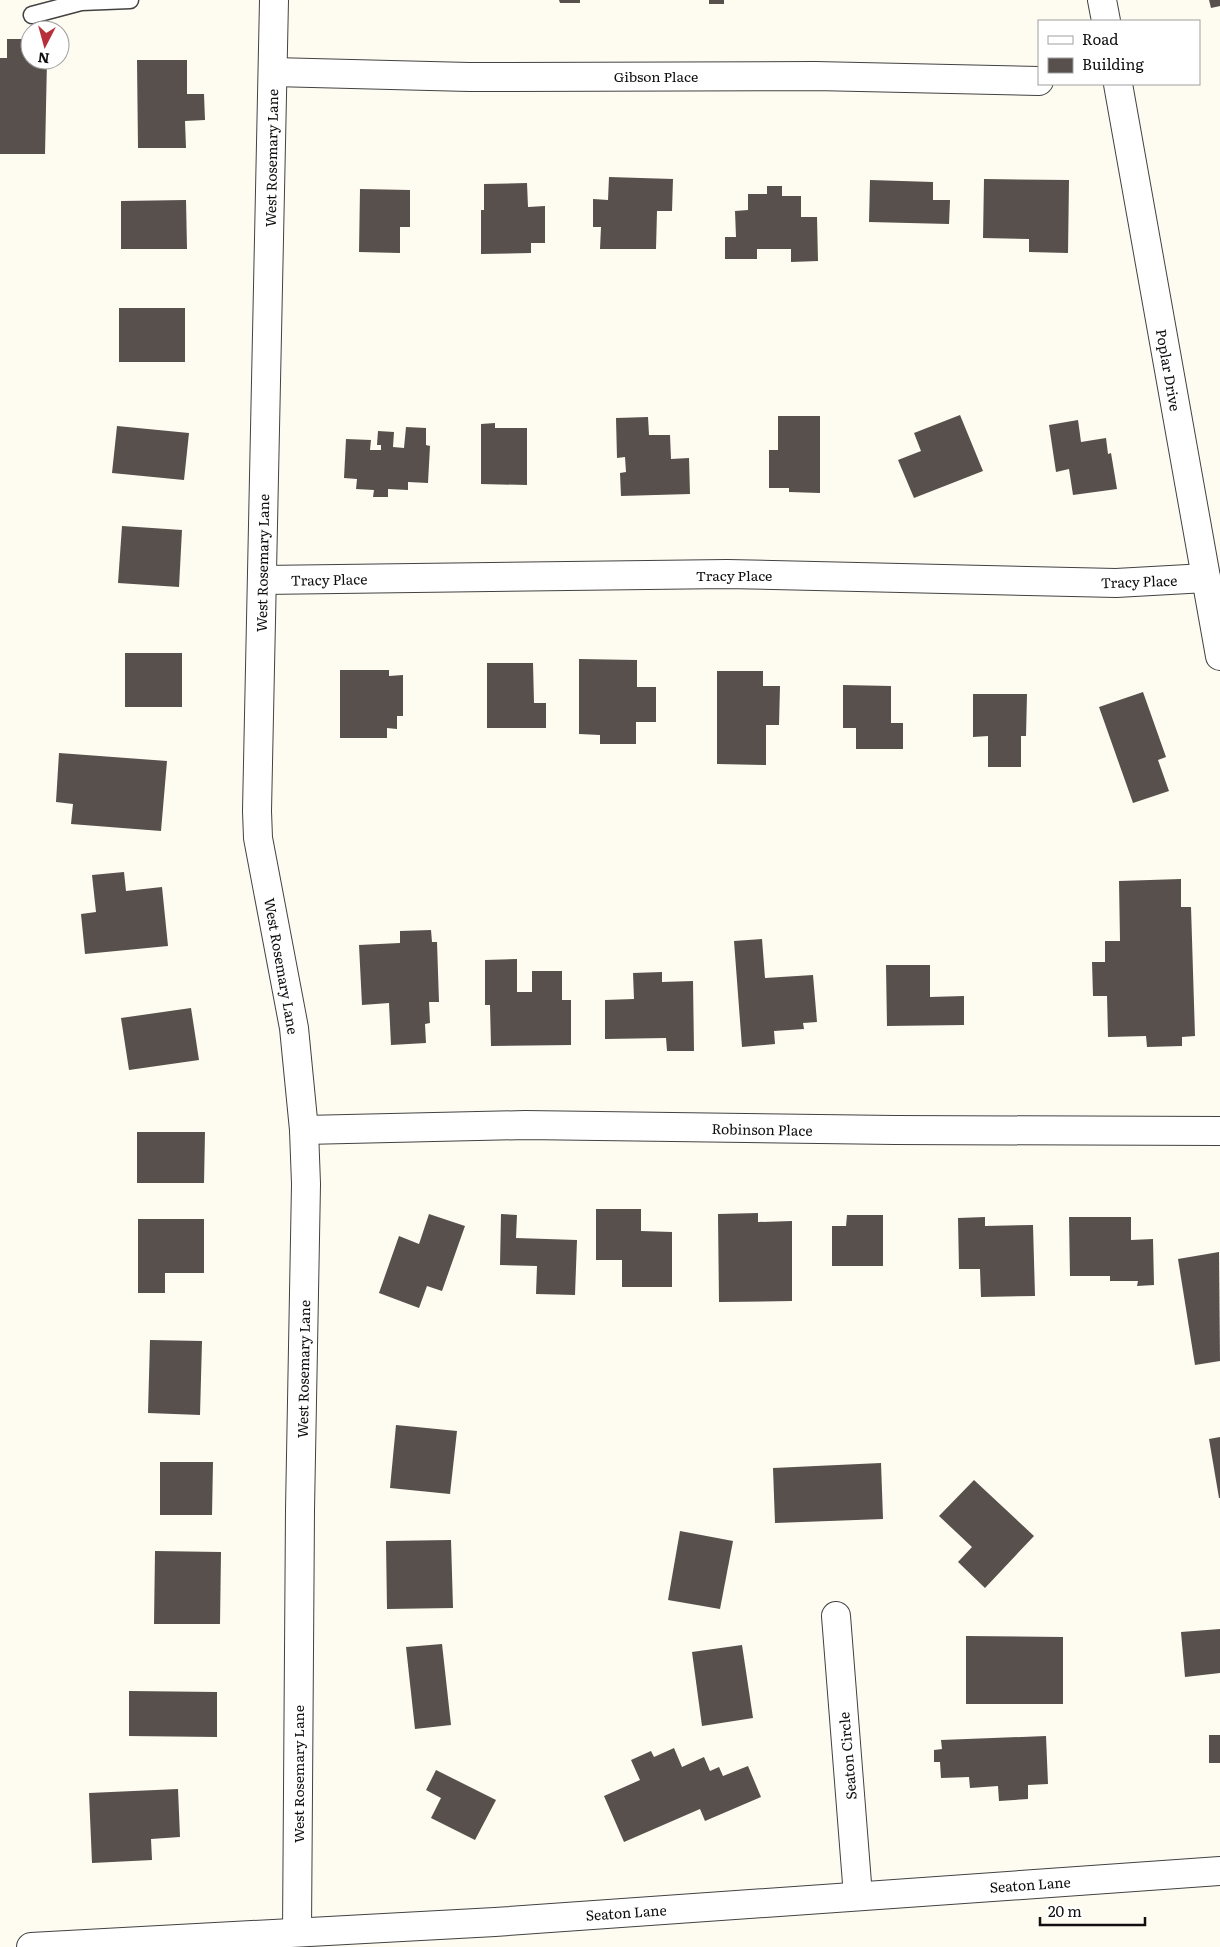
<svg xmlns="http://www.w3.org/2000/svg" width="1220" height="1947" viewBox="0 0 1220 1947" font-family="Literata,serif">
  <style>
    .building { fill: #57504c }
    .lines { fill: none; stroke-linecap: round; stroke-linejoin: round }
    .lane-casing { stroke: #424242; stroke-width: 19 }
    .street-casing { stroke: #424242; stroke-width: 30 }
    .lane { stroke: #fff; stroke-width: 16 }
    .street { stroke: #fff; stroke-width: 28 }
    .labels { text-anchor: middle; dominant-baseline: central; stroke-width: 5; stroke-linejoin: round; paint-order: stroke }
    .street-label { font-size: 14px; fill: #0f0f0f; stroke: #fff }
  </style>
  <rect width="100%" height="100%" fill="#fefbf1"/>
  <!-- building -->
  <g class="building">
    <polygon points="559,0 580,0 580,3 560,3"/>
    <rect x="709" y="0" width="15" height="4"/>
    <polygon points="1209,0 1220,0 1220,6 1211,8"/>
    <polygon points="7,39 30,39 30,60 47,60 45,154 0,154 0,58 7,58"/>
    <polygon points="137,60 187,60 187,94 204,94 205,120 185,121 186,148 138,148"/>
    <polygon points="609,177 673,179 672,211 657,211 656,249 600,249 601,227 593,227 593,199 608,200"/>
    <polygon points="984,179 1069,180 1068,253 1029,252 1029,239 983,238"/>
    <polygon points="870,180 933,182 933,200 950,200 949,224 869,222"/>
    <polygon points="527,183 528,207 545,206 545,243 531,243 531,253 481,254 481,210 484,210 484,184"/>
    <polygon points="767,186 782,186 782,196 801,196 801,217 817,217 818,261 791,262 791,249 757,249 757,259 725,259 725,237 736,237 735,211 748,210 748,194 767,194"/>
    <polygon points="360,189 410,190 410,227 400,227 400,253 359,252"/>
    <polygon points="186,200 187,249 121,249 121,201"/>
    <rect x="119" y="308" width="66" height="54"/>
    <polygon points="960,415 983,471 914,498 898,460 921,451 914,433"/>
    <polygon points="778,416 820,416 820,493 789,492 789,488 769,488 769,450 778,450"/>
    <polygon points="648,417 649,435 670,435 671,459 689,458 690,494 621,496 620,473 626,472 625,457 617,458 616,418"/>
    <polygon points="1078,420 1081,442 1106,438 1108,454 1111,453 1117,489 1073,495 1069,469 1056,472 1049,425"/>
    <polygon points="495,423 495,428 527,428 527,485 481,484 481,424"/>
    <polygon points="117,426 189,433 184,480 112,473"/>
    <polygon points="406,427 426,428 426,445 430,446 428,483 408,482 408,490 388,489 388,497 373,497 374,490 356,489 357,479 344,478 346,439 371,440 370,450 381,450 381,445 377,445 378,431 394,432 393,447 404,448"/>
    <polygon points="122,526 182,530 179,587 118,583"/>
    <rect x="125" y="653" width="57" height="54"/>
    <polygon points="579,659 637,660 637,687 656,687 656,722 636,722 636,744 600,744 600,735 579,734"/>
    <polygon points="487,663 533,663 534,703 546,703 546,728 487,728"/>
    <polygon points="340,670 389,670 389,676 403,675 403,716 397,716 397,729 387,728 387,738 340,738"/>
    <polygon points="717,671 763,671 763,686 780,686 779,725 766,725 766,765 717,764"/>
    <polygon points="843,685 891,686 891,723 903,723 903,749 856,749 856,728 843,728"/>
    <polygon points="1143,692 1166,757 1158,760 1169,791 1133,803 1099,707"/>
    <polygon points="973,694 1027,694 1026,736 1021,736 1021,767 988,767 988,736 973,737"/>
    <polygon points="59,753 167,761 161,831 71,824 73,804 56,802"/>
    <polygon points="124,872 126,891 162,887 168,946 85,954 81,914 96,912 92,875"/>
    <polygon points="1181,879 1181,907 1191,907 1195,1036 1182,1037 1182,1046 1147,1047 1146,1036 1108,1037 1107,996 1093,996 1092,962 1105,962 1105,941 1120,941 1119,881"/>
    <polygon points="431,930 432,942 437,942 439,1002 429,1002 430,1023 425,1024 426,1043 391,1045 389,1003 362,1005 359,945 400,943 400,931"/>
    <polygon points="762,939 765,978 813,975 817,1022 803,1023 804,1029 774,1031 775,1044 742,1047 734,941"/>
    <polygon points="517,959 517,992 532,992 532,971 562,971 562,1000 571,1000 571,1045 491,1046 490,1005 485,1005 485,960"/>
    <polygon points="886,965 930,965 930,997 964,996 964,1025 887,1026"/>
    <polygon points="662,972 662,982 693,981 694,1051 667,1051 666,1038 605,1039 605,1000 634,999 633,973"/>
    <polygon points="191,1008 199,1060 129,1070 121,1018"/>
    <polygon points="137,1132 205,1132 204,1183 137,1183"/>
    <polygon points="596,1209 641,1209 641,1231 672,1232 672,1287 622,1287 622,1260 596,1260"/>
    <polygon points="758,1213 758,1222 792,1221 792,1301 719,1302 718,1214"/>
    <polygon points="429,1214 465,1226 442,1291 427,1286 419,1308 379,1293 399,1236 419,1244"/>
    <polygon points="501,1214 517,1215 516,1238 577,1240 575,1295 536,1294 537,1266 500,1265"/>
    <polygon points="847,1215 883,1215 883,1266 832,1266 832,1226 846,1226"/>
    <polygon points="985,1217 985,1226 1033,1225 1035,1296 981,1297 980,1269 959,1269 958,1218"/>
    <polygon points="1069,1217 1131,1217 1131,1240 1153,1239 1154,1285 1137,1286 1138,1281 1110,1281 1110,1276 1070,1276"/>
    <polygon points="138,1219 204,1219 204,1273 165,1273 165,1293 138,1293"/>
    <polygon points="1219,1252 1220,1361 1195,1365 1178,1259"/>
    <polygon points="150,1340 202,1341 200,1415 148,1413"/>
    <polygon points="396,1425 457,1431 450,1494 390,1488"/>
    <polygon points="1220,1437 1220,1498 1219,1498 1209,1439"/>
    <polygon points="160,1462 213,1462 212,1515 160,1515"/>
    <polygon points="881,1463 883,1519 775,1523 773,1468"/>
    <polygon points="974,1480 1034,1536 985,1588 958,1562 972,1547 939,1516"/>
    <polygon points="680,1531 733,1541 720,1609 668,1600"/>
    <polygon points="451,1540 453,1608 387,1609 386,1541"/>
    <polygon points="155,1551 221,1552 220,1624 154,1624"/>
    <polygon points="1220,1629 1220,1673 1185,1677 1181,1632"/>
    <polygon points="966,1636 1063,1637 1063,1704 966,1704"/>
    <polygon points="442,1644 451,1725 415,1729 406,1647"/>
    <polygon points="742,1645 753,1718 702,1726 692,1652"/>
    <polygon points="129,1691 217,1692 217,1737 129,1736"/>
    <rect x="1209" y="1735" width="11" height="28"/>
    <polygon points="1046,1736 1048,1784 1028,1785 1028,1799 999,1801 998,1786 970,1788 969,1777 941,1778 940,1762 934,1762 934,1750 942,1749 941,1740"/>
    <polygon points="674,1748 682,1767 704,1757 710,1771 719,1767 723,1776 748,1766 761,1797 705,1821 700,1809 624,1842 604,1796 640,1780 631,1760 651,1751 654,1757"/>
    <polygon points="436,1770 496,1800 475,1840 431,1818 441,1798 426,1790"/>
    <polygon points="178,1789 180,1837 151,1839 152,1860 92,1863 89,1793"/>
  </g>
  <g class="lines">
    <defs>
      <polyline id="lane" points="32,15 81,2 130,0"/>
      <g id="street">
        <polyline points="274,0 257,811 258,838 294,1028 304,1130 306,1184 300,1510 297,1932"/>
        <polyline points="1102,0 1106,21"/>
        <polyline points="273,72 469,77 815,76 1039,81"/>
        <polyline points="1118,84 1220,656"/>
        <polyline points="262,580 727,574 1116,583 1206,578"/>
        <polyline points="304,1130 525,1125 895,1130 1220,1131"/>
        <polyline points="836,1616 858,1896"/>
        <polyline points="31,1947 495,1922 1220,1871"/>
      </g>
    </defs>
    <!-- lane casing -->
    <use href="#lane" class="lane-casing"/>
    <!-- street casing -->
    <use href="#street" class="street-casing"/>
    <!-- lane -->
    <use href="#lane" class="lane"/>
    <!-- street -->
    <use href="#street" class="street"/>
  </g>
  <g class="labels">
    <!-- street labels -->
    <g class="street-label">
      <text x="656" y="76">Gibson Place</text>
      <text transform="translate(271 158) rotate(-89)">West Rosemary Lane</text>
      <text transform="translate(1169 370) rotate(80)">Poplar Drive</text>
      <text transform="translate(262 563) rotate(-89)">West Rosemary Lane</text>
      <text x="734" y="575">Tracy Place</text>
      <text transform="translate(329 579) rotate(-1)">Tracy Place</text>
      <text transform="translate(1139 581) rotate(-2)">Tracy Place</text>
      <text transform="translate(282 966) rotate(80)">West Rosemary Lane</text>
      <text transform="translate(762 1129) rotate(1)">Robinson Place</text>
      <text transform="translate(303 1369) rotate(-89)">West Rosemary Lane</text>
      <text transform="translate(847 1756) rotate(-95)">Seaton Circle</text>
      <text transform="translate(298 1774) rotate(-90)">West Rosemary Lane</text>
      <text transform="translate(1030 1884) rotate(-4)">Seaton Lane</text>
      <text transform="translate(626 1912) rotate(-4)">Seaton Lane</text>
    </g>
  </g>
  <!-- legend -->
  <rect x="1038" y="20" width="162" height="65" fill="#ffffff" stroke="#9f9f9f"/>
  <rect x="1048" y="36" width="25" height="8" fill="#ffffff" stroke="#9f9f9f"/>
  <text x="1082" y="45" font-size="15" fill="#0f0f0f">Road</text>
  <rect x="1048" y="58" width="25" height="15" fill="#57504c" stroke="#9f9f9f"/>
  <text x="1082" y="70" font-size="15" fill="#0f0f0f">Building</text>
  <!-- north arrow -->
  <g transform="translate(45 45) rotate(186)"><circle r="24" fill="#ffffff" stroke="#9f9f9f"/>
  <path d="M0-4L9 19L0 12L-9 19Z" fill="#b72f39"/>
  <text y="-8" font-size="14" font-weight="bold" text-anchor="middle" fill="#0f0f0f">N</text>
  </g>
  <!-- scale -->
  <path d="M1040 1917v8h105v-8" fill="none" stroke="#0f0f0f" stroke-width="2.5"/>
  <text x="1048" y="1917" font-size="15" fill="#0f0f0f" stroke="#ffffff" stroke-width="4" paint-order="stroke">20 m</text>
</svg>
